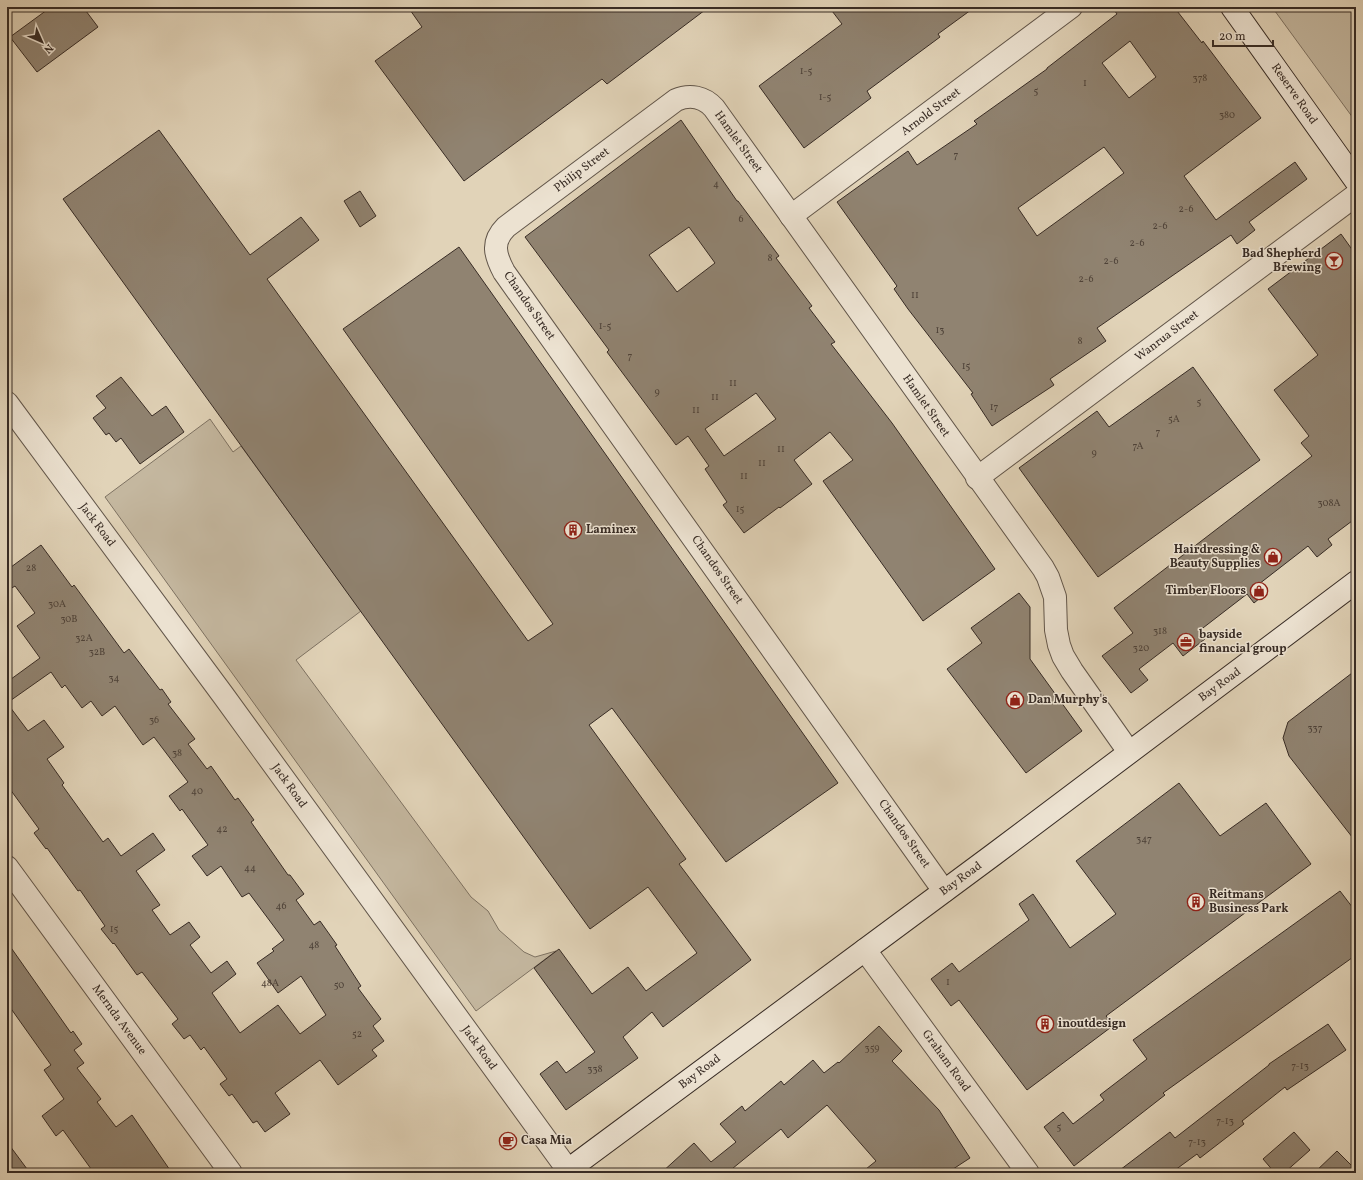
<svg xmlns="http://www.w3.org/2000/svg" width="1363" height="1180" viewBox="0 0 1363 1180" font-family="Vollkorn,serif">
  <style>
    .green { fill: #c4b79f; stroke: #7e7262 }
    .building { fill: #908371; stroke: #382c25; fill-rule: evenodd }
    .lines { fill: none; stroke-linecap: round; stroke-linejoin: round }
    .street-casing { stroke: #62564a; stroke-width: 24 }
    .secondary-casing { stroke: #382c25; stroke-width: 24 }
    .street { stroke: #ece2d1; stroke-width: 22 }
    .secondary { stroke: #ece2d1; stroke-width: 22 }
    .labels { text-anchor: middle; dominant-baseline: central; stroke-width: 3; stroke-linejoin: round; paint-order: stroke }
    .number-label { font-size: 10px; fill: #4e4238 }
    .street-label { font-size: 12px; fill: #382c25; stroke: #ece2d1 }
    .poi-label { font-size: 12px; font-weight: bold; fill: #382c25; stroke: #ece2d1; text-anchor: start }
  </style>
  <rect width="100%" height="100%" fill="#e1d3b8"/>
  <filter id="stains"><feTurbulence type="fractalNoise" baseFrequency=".005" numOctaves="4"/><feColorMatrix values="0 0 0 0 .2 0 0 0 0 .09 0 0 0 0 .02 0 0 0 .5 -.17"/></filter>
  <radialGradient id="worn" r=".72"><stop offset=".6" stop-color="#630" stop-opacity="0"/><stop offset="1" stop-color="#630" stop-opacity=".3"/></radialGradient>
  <!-- green -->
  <g class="green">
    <polygon points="1272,7 1356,7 1356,122"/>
    <polygon points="210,419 233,452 241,446 361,611 296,660 471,897 488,911 499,930 524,952 535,957 556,951 476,1011 105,497"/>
  </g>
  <!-- building -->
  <g class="building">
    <polygon points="51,7 83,7 98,27 37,72 10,37"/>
    <polygon points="408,7 709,7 607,84 602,79 464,181 375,61 422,27"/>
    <polygon points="829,7 975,7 938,34 940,37 867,91 871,98 804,148 759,86 842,24"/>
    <path d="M1112,7H1174L1202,43L1203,41L1261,118L1184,176L1216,220L1295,162L1307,179L1249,222L1255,230L1237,244L1231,235L1097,328L1106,341L1050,379L1054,385L992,426L971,394L973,393L908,309L894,289L897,286L837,202L908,151L917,165L977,124L974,121L1047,69V68L1117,14ZM1130,41L1156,77L1129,98L1102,63ZM1104,147L1124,173L1037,236L1018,208Z"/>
    <path d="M681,120L737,201H738L779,256L776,258L812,306L809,308L835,342L831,344L892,423L995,569L923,621L823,481L853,460L830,432L794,460L812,484L780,508L779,507L744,533L723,505L727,502L705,469L709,466L688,436L676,445L607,352L609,350L525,237ZM689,227L715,263L677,292L649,255ZM756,393L776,419L724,456L705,429Z"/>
    <polygon points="159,130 250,255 301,217 319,240 267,279 528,641 553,624 343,329 459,247 838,783 726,862 612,708 589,725 686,859 679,864 751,960 663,1027 652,1012 623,1037 638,1058 566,1110 540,1074 557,1061 566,1073 595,1052 534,968 559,949 592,994 628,967 646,991 697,953 648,887 590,929 63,199"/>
    <polygon points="360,191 376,216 360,227 344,201"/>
    <polygon points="1341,234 1356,255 1356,518 1328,539 1332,545 1317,557 1308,546 1259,584 1266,593 1254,603 1247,594 1199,631 1205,639 1183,656 1173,643 1139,669 1148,680 1131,693 1102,656 1133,633 1114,608 1312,456 1301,443 1309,436 1274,390 1318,355 1268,289"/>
    <polygon points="1193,367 1260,460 1098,577 1019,468 1097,411 1109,427"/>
    <polygon points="121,377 152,416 166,406 184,432 140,464 121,438 116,442 109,433 106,435 93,418 106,408 96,396"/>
    <path d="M41,545L72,587L74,585L124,653L129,649L160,690L162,689L171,702L168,704L195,739L188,744L207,769L211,766L235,800L238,798L254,820L251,822L288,875H290L304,894L296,900L314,925L320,921L337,945L335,946L361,986L358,988L381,1019L373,1026L384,1041L372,1050L377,1056L338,1085L320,1060L275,1093L290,1114L265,1132L257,1121L253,1123L232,1094L229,1096L220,1084L227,1079L204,1047L201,1050L190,1035L184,1039L172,1024L178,1019L142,972L137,975L114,943L113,944L101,929L105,926L80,890L78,891L47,848L46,849L34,833L39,829L7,785V682L40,658L17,626L35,613L15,586L7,591V570ZM51,672L62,688L65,685L82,708L91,701L102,716L115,706L143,745L154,737L188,782L169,796L180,811L182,809L208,845L192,856L207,876L221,866L242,897L249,893L284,940L272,949L274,951L257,963L278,993L301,976L326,1015L300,1034L278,1005L240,1033L212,993L236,974L227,961L211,973L190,945L200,937L189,922L170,935L152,910L160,905L136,871L165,850L153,833L121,856L108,838L103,842L62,785L64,783L47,759L64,747L44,720L28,731L7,703Z"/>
    <polygon points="1019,593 1030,607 1030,659 1082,731 1026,773 947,669 982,643 971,628"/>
    <polygon points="1356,670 1356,842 1289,756 1283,738 1288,722"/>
    <polygon points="1179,783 1220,836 1266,803 1311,864 1106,1016 1114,1025 1027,1090 959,1000 951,1006 931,979 952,963 959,972 1029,920 1019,904 1033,894 1070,948 1116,914 1076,861"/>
    <polygon points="1340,891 1356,912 1356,955 1163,1093 1165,1095 1074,1166 1044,1127 1063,1112 1073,1124 1104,1100 1100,1095 1147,1059 1133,1040"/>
    <polygon points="7,942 71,1033 73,1031 82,1044 74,1050 84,1063 77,1068 101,1099 97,1102 116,1127 132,1115 172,1173 94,1173 63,1130 56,1136 42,1116 64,1099 44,1070 51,1065 7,1003"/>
    <polygon points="1328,1024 1346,1050 1287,1090 1285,1087 1242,1121 1244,1124 1200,1158 1197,1154 1171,1173 1116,1173 1170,1132 1175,1138 1269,1065 1269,1064"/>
    <polygon points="879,1026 902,1051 892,1061 939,1110 970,1158 947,1173 861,1173 876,1161 827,1105 788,1138 781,1129 727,1173 661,1173 694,1143 711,1162 736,1142 720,1124 742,1106 745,1111 781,1081 784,1085 813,1060 824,1073 838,1062 839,1063"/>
    <polygon points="1294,1132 1310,1150 1284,1173 1275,1173 1263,1159"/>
    <polygon points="7,1142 30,1173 7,1173"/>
    <polygon points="1337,1151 1356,1170 1356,1173 1314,1173"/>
  </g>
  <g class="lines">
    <defs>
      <g id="street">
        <polyline points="791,216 1071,7"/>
        <polyline points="7,403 223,695 568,1170"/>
        <polyline points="977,478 1356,195"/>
        <polyline points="7,867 231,1173"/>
        <path d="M944,891L504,272C495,255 491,242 506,227L676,100C690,94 704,97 714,108L1043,568L1048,577L1055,597L1056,630L1059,645L1063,656L1072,671L1129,752"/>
        <polyline points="865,950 1028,1173"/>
      </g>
      <g id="secondary">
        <polyline points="1232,7 1356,181"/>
        <polyline points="564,1173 993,855 1356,582"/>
      </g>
    </defs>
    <!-- street casing -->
    <use href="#street" class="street-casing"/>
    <!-- secondary casing -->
    <use href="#secondary" class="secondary-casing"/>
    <!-- street -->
    <use href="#street" class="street"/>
    <!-- secondary -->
    <use href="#secondary" class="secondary"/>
  </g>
  <!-- icons -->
  <defs>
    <symbol id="bar-ring" viewBox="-11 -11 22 22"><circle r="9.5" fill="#ece2d1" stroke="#8f2418" stroke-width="1.5"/><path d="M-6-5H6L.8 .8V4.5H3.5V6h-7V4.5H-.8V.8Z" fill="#8f2418"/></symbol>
    <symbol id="building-ring" viewBox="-11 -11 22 22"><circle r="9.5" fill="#ece2d1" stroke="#8f2418" stroke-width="1.5"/><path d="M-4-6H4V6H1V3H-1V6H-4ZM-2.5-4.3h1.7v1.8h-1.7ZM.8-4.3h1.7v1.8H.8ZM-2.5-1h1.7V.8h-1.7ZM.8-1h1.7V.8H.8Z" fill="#8f2418"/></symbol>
    <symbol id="shop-ring" viewBox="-11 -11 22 22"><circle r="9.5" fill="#ece2d1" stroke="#8f2418" stroke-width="1.5"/><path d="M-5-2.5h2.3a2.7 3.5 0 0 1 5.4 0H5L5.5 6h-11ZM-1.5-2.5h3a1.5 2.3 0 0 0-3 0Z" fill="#8f2418"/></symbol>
    <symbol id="office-ring" viewBox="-11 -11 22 22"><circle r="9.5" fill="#ece2d1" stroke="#8f2418" stroke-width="1.5"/><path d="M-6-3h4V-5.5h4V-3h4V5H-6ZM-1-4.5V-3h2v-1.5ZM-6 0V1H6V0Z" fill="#8f2418"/></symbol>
    <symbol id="cafe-ring" viewBox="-11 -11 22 22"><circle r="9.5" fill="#ece2d1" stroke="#8f2418" stroke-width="1.5"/><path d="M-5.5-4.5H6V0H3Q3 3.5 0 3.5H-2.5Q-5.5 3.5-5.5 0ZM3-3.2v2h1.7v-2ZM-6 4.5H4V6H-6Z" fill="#8f2418"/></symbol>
  </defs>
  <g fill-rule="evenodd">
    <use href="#bar-ring" x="1324" y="251" width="20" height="20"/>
    <use href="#building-ring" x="563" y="520" width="20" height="20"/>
    <use href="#shop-ring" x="1263" y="547" width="20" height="20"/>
    <use href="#shop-ring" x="1249" y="581" width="20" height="20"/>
    <use href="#office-ring" x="1176" y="632" width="20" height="20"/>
    <use href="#shop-ring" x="1005" y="690" width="20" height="20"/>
    <use href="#building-ring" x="1186" y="892" width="20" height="20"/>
    <use href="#building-ring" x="1035" y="1014" width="20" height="20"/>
    <use href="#cafe-ring" x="498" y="1131" width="20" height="20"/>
  </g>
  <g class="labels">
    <!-- number labels -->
    <g class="number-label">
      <text x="806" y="71">1-5</text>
      <text x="1200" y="78">378</text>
      <text x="1085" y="83">1</text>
      <text x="1036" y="91">5</text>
      <text x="825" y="97">1-5</text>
      <text x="1227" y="115">380</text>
      <text x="956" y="155">7</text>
      <text x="716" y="184">4</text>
      <text x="1186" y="209">2-6</text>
      <text x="741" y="219">6</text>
      <text x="1160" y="226">2-6</text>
      <text x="1137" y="243">2-6</text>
      <text x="770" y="258">8</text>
      <text x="1111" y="261">2-6</text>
      <text x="1086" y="279">2-6</text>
      <text x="915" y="295">11</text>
      <text x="605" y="326">1-5</text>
      <text x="940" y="330">13</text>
      <text x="1080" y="341">8</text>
      <text x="630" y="356">7</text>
      <text x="966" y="366">15</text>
      <text x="733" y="383">11</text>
      <text x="657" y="392">9</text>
      <text x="715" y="397">11</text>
      <text x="1199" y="402">5</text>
      <text x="994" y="407">17</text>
      <text x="696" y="410">11</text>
      <text x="1174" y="419">5A</text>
      <text x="1158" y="432">7</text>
      <text x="1138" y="446">7A</text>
      <text x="781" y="449">11</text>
      <text x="1094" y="453">9</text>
      <text x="762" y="463">11</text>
      <text x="744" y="476">11</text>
      <text x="1329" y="503">308A</text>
      <text x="740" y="509">15</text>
      <text x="31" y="568">28</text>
      <text x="57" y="604">30A</text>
      <text x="69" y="619">30B</text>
      <text x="1160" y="631">318</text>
      <text x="84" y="638">32A</text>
      <text x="1141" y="648">320</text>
      <text x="97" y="652">32B</text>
      <text x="114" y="678">34</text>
      <text x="154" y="720">36</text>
      <text x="1315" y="728">337</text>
      <text x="177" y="753">38</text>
      <text x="197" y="791">40</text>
      <text x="222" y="829">42</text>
      <text x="1144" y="839">347</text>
      <text x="250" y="868">44</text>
      <text x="281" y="906">46</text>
      <text x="114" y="929">15</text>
      <text x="314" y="945">48</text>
      <text x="948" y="982">1</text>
      <text x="270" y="983">48A</text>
      <text x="339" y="985">50</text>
      <text x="357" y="1034">52</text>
      <text x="872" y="1048">359</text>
      <text x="1300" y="1066">7-13</text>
      <text x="595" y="1069">338</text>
      <text x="1225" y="1121">7-13</text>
      <text x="1059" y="1127">5</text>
      <text x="1197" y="1142">7-13</text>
    </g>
    <!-- street labels -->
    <g class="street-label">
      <text transform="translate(1294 94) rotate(55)">Reserve Road</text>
      <text transform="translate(931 112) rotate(-37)">Arnold Street</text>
      <text transform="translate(738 142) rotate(54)">Hamlet Street</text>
      <text transform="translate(582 170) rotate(-37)">Philip Street</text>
      <text transform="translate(529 306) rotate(55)">Chandos Street</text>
      <text transform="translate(1167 336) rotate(-37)">Wanrua Street</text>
      <text transform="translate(926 406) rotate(55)">Hamlet Street</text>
      <text transform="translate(97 525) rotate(53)">Jack Road</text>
      <text transform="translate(717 570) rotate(55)">Chandos Street</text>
      <text transform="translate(1220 685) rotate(-36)">Bay Road</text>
      <text transform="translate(289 786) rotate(54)">Jack Road</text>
      <text transform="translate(904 834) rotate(55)">Chandos Street</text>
      <text transform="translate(961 879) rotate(-36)">Bay Road</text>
      <text transform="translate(119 1020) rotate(54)">Mernda Avenue</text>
      <text transform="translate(479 1048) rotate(54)">Jack Road</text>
      <text transform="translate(946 1061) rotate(54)">Graham Road</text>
      <text transform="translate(700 1072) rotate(-37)">Bay Road</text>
    </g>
    <!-- poi labels -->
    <g class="poi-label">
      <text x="1321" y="254" text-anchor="end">Bad Shepherd<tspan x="1321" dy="14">Brewing</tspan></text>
      <text x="586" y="530">Laminex</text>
      <text x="1260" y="550" text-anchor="end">Hairdressing &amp;<tspan x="1260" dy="14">Beauty Supplies</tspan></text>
      <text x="1246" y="591" text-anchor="end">Timber Floors</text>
      <text x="1199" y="635">bayside<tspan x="1199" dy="14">financial group</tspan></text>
      <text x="1028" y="700">Dan Murphy's</text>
      <text x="1209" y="895">Reitmans<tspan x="1209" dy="14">Business Park</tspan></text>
      <text x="1058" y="1024">inoutdesign</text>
      <text x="521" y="1141">Casa Mia</text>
    </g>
  </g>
  <!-- margin -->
  <rect width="1363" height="1180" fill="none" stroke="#e1d3b8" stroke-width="24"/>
  <rect x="8" y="8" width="1347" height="1164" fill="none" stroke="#382c25" stroke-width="2"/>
  <rect x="12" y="12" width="1339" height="1156" fill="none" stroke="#382c25"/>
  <!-- north arrow -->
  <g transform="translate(42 42) rotate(135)" stroke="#ece2d1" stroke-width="3" paint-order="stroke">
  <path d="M0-3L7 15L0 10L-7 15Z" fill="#382c25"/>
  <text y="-6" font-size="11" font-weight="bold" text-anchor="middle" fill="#382c25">N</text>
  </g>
  <!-- scale -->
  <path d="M1213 40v6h60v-6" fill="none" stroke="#382c25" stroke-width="2"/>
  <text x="1219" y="40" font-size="12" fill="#382c25" stroke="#ece2d1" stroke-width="3" paint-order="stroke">20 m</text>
  <rect width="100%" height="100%" filter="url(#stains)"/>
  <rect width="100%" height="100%" fill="url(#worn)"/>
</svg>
